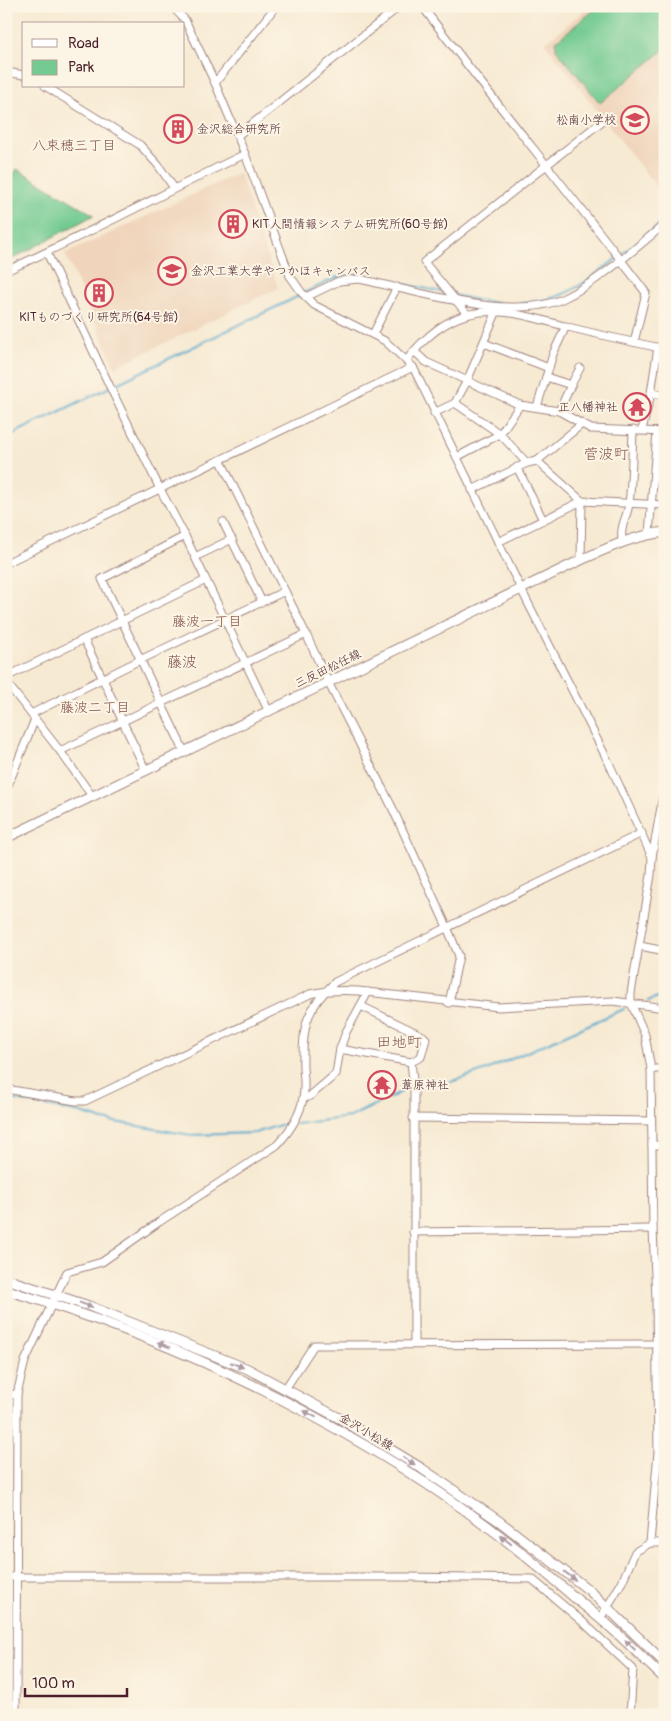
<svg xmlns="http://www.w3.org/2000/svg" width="671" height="1721" viewBox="0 0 671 1721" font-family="Pangolin,'Klee One',sans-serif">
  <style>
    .built { fill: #f0d5bc }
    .green { fill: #73cb91; stroke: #5e755e }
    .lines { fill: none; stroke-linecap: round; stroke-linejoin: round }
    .stream { stroke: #50a8cd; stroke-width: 2 }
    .minor-casing { stroke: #a0847f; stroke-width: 9 }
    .major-casing { stroke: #a0847f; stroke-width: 11 }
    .minor { stroke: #fff; stroke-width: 7 }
    .major { stroke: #fff; stroke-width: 9 }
    .oneway { fill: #ae9aa0 }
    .labels { text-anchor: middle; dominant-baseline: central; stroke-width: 4; stroke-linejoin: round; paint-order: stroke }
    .poi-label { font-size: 12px; fill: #4a1f2b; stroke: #fcf5e5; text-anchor: start }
    .street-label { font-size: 12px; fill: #4a1f2b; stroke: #fcf5e5 }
    .neighbourhood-label { font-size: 14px; fill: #82534c; stroke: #fcf5e5 }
    .quarter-label { font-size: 15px; fill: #82534c; stroke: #fcf5e5 }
  </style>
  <rect width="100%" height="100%" fill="#fcf5e5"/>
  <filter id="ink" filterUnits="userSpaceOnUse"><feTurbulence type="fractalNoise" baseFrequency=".02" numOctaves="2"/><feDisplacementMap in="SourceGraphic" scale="10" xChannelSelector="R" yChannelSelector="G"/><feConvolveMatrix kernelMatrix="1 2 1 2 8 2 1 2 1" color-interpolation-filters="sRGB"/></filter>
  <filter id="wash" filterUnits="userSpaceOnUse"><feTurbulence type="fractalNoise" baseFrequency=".0096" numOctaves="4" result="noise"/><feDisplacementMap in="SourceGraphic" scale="20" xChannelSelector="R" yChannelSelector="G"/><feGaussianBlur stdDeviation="1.12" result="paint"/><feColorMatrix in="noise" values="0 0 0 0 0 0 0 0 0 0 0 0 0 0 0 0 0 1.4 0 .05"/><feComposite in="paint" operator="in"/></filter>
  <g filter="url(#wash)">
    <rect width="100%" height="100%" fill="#f7ead3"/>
    <!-- built -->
    <g class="built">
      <polygon points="590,6 665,6 665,198 545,43"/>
      <polygon points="239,173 278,288 115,367 65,254"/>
    </g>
    <!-- green -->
    <g class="green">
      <polygon points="599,6 665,6 665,49 600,103 556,49 556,41"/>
      <polygon points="17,169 94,215 12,259 6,249 6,185"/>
    </g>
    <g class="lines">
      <!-- stream -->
      <g class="stream">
        <polyline points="620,256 665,220"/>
        <polyline points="304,293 338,277 359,275 447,293"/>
        <polyline points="454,295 476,300 498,303"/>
        <path d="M516,304C531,302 547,301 561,295C581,287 599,272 616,259"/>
        <polyline points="6,440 19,431 301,295"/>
        <polyline points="648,1001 665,994"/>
        <polyline points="416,1086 447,1083 484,1071 624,1009"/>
        <polyline points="6,1098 81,1113 103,1120 191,1135 255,1133 280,1125 289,1125"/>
        <polyline points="296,1124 350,1117 411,1087"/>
      </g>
    </g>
  </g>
  <g filter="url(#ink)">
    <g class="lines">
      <defs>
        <g id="minor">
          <polyline points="172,6 185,20 215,83 245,154 290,276 302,293 314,305 385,341 413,367 521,589 609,763 652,857"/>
          <path d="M422,6C495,103 573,196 646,293L634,342"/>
          <polyline points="6,72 24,75"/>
          <polyline points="215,83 276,6"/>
          <polyline points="45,86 140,145 158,165 174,188"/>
          <polyline points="237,136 400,6"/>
          <polyline points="47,253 112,391 160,489 185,536 269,712"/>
          <path d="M8,270C88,234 166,192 245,154"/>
          <path d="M306,297L339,281L359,279C413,290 513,323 564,298C601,280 633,250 665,224"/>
          <polyline points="467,314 424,262 601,122"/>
          <polyline points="373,334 397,287"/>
          <polyline points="484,343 549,368"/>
          <polyline points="414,351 426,362 520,405 559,411 591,429 665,432"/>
          <path d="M406,361C423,339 443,320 470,314C502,306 537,319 568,327C600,335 632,342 665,349"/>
          <polyline points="546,377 571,385 580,368"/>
          <polyline points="651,393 665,395"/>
          <polyline points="455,403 500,434 527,463 537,461 582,501 665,505"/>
          <polyline points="537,407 553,354 566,326"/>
          <polyline points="559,411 571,385"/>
          <polyline points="434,413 455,403 467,381 496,313"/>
          <polyline points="642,430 651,393 658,347"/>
          <polyline points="457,457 500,434 520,405"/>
          <polyline points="221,461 306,634 328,682 391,805 447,927 459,956 449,1003"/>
          <polyline points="537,461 582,424"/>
          <polyline points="517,467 543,520"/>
          <polyline points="472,490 527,463"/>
          <polyline points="223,522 262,602"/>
          <polyline points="649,534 657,432"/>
          <path d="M622,541C620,524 627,518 629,504C632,479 632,454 633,430"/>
          <polyline points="498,542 582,501 581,560"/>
          <polyline points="195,557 232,539"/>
          <polyline points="6,563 413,367"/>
          <polyline points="84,639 146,771"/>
          <polyline points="6,677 206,580"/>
          <polyline points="6,682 60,751 92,796"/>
          <polyline points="31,714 140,660 285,591"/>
          <polyline points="60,751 306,634"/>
          <polyline points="185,753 102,579 185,536"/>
          <polyline points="6,790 35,719"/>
          <polyline points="640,946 665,951"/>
          <polyline points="361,1006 423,1036 426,1039 421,1057 411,1062"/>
          <polyline points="340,1049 346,1032 368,992"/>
          <polyline points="651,1069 665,1069"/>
          <path d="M6,1089L76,1101H85L310,994C327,990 341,990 358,991L499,1007L613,1001L665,1008"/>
          <polyline points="303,1099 310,1096 336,1074 340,1049 411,1062 414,1089 414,1344"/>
          <polyline points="413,1118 651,1121"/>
          <polyline points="652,1145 665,1145"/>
          <polyline points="413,1232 653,1229"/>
          <polyline points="655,1264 665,1263"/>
          <polyline points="656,1338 665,1338"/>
          <polyline points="285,1389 314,1345 656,1344"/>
          <polyline points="6,1395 17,1394"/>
          <polyline points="650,1543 658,1452 656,1299 653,1229 651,1069 645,1035 631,1003 631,993 651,875 652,857 665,785"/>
          <polyline points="6,1577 408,1577 532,1579 584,1623 633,1669 630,1715"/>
          <polyline points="600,1619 622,1582 635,1552 650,1543 665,1543"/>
          <path d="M16,1715L17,1394L25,1361L67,1272L102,1262L159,1222L277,1145C289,1132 300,1116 303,1098C305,1089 304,1077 303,1068C302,1028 305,1009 335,982L642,833"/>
        </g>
        <g id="major">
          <path d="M6,838L581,560C610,547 633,536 665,532"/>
          <polyline points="6,1279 89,1306 248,1369 339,1418 421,1468 499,1521 590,1591 665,1663"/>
          <path d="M6,1290C176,1340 336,1417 479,1520C510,1542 538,1566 567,1591C584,1606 603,1620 620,1636C635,1650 650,1665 665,1679"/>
        </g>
      </defs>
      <!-- minor casing -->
      <use href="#minor" class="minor-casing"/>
      <!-- major casing -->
      <use href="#major" class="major-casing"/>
      <!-- minor -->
      <use href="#minor" class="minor"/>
      <!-- major -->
      <use href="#major" class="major"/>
    </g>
    <!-- one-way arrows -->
    <defs><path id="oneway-solid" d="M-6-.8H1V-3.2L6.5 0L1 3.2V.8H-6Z" transform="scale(1.25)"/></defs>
    <g class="oneway">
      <use href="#oneway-solid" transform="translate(86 1305) rotate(20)"/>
      <use href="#oneway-solid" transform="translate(164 1345) rotate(-157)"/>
      <use href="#oneway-solid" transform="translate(237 1365) rotate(22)"/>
      <use href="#oneway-solid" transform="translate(310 1414) rotate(-152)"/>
      <use href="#oneway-solid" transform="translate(409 1461) rotate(31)"/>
      <use href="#oneway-solid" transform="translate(506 1540) rotate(-142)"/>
      <use href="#oneway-solid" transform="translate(570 1576) rotate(38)"/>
      <use href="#oneway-solid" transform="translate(630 1645) rotate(-136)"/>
    </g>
  </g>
  <!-- icons -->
  <defs>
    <symbol id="school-ring" viewBox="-11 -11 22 22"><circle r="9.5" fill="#fcf5e5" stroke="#d1495b" stroke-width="1.5"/><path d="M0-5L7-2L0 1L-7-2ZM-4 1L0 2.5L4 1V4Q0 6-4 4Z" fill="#d1495b"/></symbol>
    <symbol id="building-ring" viewBox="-11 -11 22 22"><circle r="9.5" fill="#fcf5e5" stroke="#d1495b" stroke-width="1.5"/><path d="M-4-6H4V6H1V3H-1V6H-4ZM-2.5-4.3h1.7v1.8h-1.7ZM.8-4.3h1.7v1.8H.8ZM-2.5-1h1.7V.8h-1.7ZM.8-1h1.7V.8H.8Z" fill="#d1495b"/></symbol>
    <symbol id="university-ring" viewBox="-11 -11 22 22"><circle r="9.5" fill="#fcf5e5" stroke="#d1495b" stroke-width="1.5"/><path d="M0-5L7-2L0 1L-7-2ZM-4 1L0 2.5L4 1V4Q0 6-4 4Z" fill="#d1495b"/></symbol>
    <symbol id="temple-ring" viewBox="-11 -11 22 22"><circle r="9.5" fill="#fcf5e5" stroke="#d1495b" stroke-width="1.5"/><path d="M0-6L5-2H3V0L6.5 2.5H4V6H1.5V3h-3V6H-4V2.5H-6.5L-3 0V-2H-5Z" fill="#d1495b"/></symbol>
  </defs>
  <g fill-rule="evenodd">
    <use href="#school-ring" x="619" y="104" width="32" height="32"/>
    <use href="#building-ring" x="162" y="113" width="32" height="32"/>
    <use href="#building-ring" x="217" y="208" width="32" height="32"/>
    <use href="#university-ring" x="156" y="255" width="32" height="32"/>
    <use href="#building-ring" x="83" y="277" width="32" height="32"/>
    <use href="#temple-ring" x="621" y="391" width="32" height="32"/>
    <use href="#temple-ring" x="366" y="1069" width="32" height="32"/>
  </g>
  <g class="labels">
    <!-- poi labels -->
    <g class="poi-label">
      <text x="616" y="120" text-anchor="end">松南小学校</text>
      <text x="197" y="129">金沢総合研究所</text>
      <text x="252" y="224">KIT人間情報システム研究所(60号館)</text>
      <text x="191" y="271">金沢工業大学やつかほキャンパス</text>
      <text x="99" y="317" text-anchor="middle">KITものづくり研究所(64号館)</text>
      <text x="618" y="407" text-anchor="end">正八幡神社</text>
      <text x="401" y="1085">葦原神社</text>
    </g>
    <!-- street labels -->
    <g class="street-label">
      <text transform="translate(328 669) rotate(-26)">三反田松任線</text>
      <text transform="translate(366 1432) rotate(31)">金沢小松線</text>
    </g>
    <!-- neighbourhood labels -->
    <g class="neighbourhood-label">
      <text x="74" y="145">八束穂三丁目</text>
      <text x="207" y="621">藤波一丁目</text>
      <text x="95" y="707">藤波二丁目</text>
    </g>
    <!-- quarter labels -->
    <g class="quarter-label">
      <text x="606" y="454">菅波町</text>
      <text x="182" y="662">藤波</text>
      <text x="399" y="1042">田地町</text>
    </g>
  </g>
  <!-- margin -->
  <rect width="671" height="1721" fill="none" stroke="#fcf5e5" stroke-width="25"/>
  <!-- legend -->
  <rect x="22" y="22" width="162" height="65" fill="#fcf5e5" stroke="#b59f9b"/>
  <rect x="32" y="39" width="25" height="8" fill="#ffffff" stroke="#b59f9b"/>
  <text x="68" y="48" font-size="15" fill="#4a1f2b">Road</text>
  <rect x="32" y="60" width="25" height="15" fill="#73cb91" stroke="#b59f9b"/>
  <text x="68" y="72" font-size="15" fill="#4a1f2b">Park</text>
  <!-- scale -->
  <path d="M25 1688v8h102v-8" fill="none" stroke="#4a1f2b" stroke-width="2.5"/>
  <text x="32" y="1688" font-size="15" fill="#4a1f2b" stroke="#fcf5e5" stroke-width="4" paint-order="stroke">100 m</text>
</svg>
